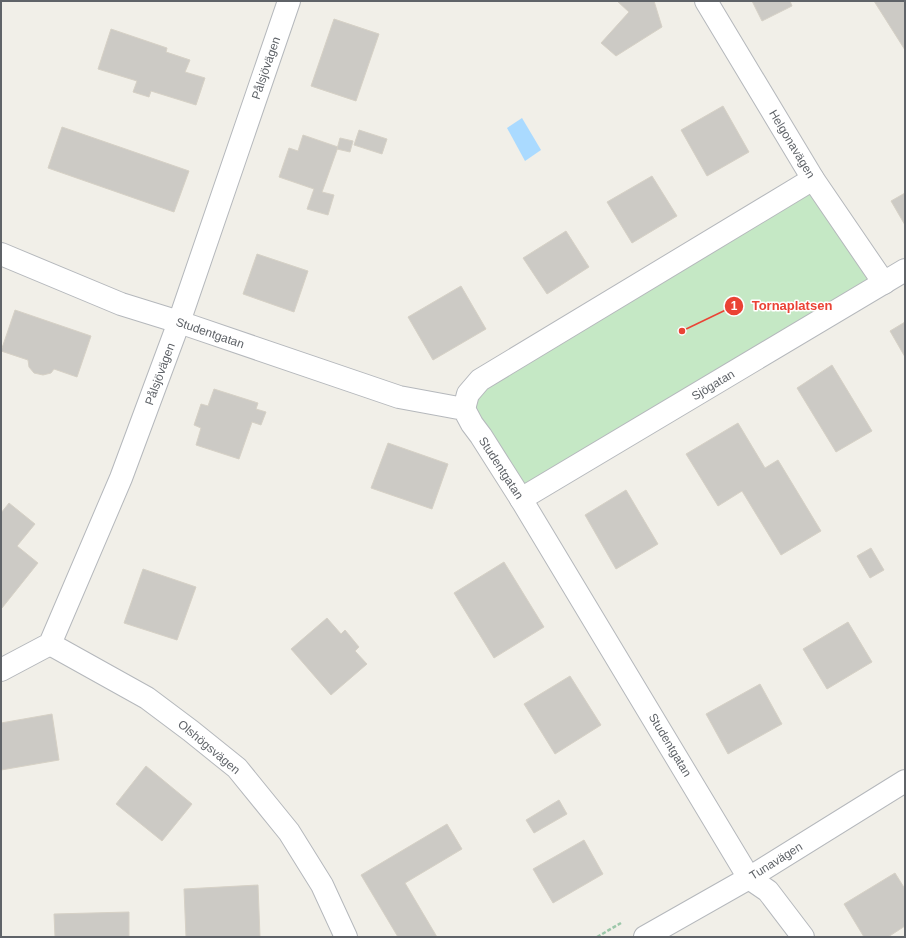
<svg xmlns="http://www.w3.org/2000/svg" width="906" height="938" viewBox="0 0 906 938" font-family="Helvetica,sans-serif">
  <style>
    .green { fill: #c5e8c5 }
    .water { fill: #aadaff }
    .building { fill: #cccac5; stroke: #d6d1c6 }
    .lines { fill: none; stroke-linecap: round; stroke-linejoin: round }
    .minor-casing { stroke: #b5b8bc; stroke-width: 24 }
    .tertiary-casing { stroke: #b5b8bc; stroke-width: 24 }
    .path { stroke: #9cc7a9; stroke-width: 2.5; stroke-dasharray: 4 2; stroke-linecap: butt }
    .minor { stroke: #fff; stroke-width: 22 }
    .tertiary { stroke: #fff; stroke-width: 22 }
    .labels { text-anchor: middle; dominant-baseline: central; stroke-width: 3; stroke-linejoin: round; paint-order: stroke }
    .street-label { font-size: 12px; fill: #5f6368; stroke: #fff }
    .leader { fill: none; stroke: #ea4335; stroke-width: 1.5 }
    .callout-dot { fill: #ea4335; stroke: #fff; stroke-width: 1.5 }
    .mark-label { font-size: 12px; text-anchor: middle; font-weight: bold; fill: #fff }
    .callout-label { font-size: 13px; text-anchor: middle; font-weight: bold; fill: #ea4335; stroke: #fff; stroke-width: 3; stroke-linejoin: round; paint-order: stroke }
  </style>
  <rect width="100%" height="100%" fill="#f1efe8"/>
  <!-- green -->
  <polygon class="green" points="813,179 884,283 521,499 468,394"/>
  <!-- water -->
  <polygon class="water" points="522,118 541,150 525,161 507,128"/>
  <!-- building -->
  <g class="building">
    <polygon points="617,1 654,1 662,27 616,56 601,43 629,12"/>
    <polygon points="752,1 790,1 792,6 762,21"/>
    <polygon points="874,1 905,1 905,50"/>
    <polygon points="334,19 379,34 356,101 311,86"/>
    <polygon points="111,29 167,48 166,52 190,60 185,72 205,78 196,105 151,91 149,97 133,92 137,81 98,69"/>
    <polygon points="723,106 749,152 707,176 681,130"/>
    <polygon points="62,127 189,171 174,212 48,168"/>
    <polygon points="359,130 387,139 382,154 354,145"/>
    <polygon points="303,135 338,147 322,192 334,195 328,215 307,209 314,189 279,177 289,148 298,151"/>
    <polygon points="340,138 353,141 350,152 337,149"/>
    <polygon points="652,176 677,216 632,243 607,202"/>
    <polygon points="905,193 905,225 891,201"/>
    <polygon points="566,231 589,267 547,294 523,258"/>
    <polygon points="257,254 308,271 294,312 243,294"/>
    <polygon points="461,286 486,329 433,360 408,317"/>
    <polygon points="15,310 91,336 77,377 54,369 51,373 43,375 34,373 29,367 28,360 1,351"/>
    <polygon points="905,322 905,357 890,331"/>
    <polygon points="832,365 872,431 836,452 797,388"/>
    <polygon points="214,389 258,403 256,409 266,412 261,425 252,422 239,459 196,445 201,428 194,425 201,404 208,406"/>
    <polygon points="738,423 765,468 778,460 821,531 781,555 742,491 718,506 686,454"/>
    <polygon points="388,443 448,464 432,509 371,488"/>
    <polygon points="626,490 658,544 616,569 585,515"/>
    <polygon points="9,503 35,524 17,546 38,563 2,608 1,607 1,513"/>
    <polygon points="871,548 884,570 870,578 857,556"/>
    <polygon points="504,562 544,627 494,658 454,593"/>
    <polygon points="143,569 196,587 177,640 124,623"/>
    <polygon points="327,618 341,634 345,630 359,647 355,651 367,664 331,695 291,649"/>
    <polygon points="848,622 872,662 827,689 803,649"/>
    <polygon points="570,676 601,725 555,754 524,704"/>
    <polygon points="760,684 782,724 728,754 706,714"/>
    <polygon points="52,714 59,760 1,770 1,723"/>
    <polygon points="146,766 192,804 162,841 116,804"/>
    <polygon points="559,800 567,814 534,833 526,820"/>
    <polygon points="447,824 462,849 405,883 437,937 398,937 361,875"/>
    <polygon points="584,840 603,874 553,903 533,869"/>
    <polygon points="895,873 905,889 905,926 888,937 864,937 844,904"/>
    <polygon points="258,885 260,937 186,937 184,889"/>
    <polygon points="129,912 129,937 55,937 54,914"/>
  </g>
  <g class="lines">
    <defs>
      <g id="minor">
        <polyline points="706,1 813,179 884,283"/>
        <polyline points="1,254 121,304 179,322 399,397 464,409 472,424 481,436 521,499 749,878 768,891 803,937"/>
        <polyline points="464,409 468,394 480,380 813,179"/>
        <polyline points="521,499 905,270"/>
        <polyline points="50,644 147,698 191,731 237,768 289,832 322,885 346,937"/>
        <polyline points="1,670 50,644 121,478 179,322 289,1"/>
      </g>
      <polyline id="tertiary" points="645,937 749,878 905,781"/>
    </defs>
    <!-- minor casing -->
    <use href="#minor" class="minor-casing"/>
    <!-- tertiary casing -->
    <use href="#tertiary" class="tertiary-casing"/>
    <!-- path -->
    <polyline class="path" points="597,937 621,923"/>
    <!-- minor -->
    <use href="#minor" class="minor"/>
    <!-- tertiary -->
    <use href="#tertiary" class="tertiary"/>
  </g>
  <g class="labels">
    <!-- street labels -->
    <g class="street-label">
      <text transform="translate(266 68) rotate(-71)">Pålsjövägen</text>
      <text transform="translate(792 144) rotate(59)">Helgonavägen</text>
      <text transform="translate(210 333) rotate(19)">Studentgatan</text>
      <text transform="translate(160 374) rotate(-70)">Pålsjövägen</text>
      <text transform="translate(713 385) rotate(-31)">Sjögatan</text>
      <text transform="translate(501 468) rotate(57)">Studentgatan</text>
      <text transform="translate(670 745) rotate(59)">Studentgatan</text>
      <text transform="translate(209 747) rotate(40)">Olshögsvägen</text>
      <text transform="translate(776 861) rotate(-32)">Tunavägen</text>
    </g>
  </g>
  <!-- callouts -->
  <path class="leader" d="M682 331L734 306"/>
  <g class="callout-dot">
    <circle cx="682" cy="331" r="4"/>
    <circle cx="734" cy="306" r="10"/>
  </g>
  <g class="mark-label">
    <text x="734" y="310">1</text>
  </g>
  <g class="callout-label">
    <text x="792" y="310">Tornaplatsen</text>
  </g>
  <!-- border -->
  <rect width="906" height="938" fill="none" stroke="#5f6368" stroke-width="4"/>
</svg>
